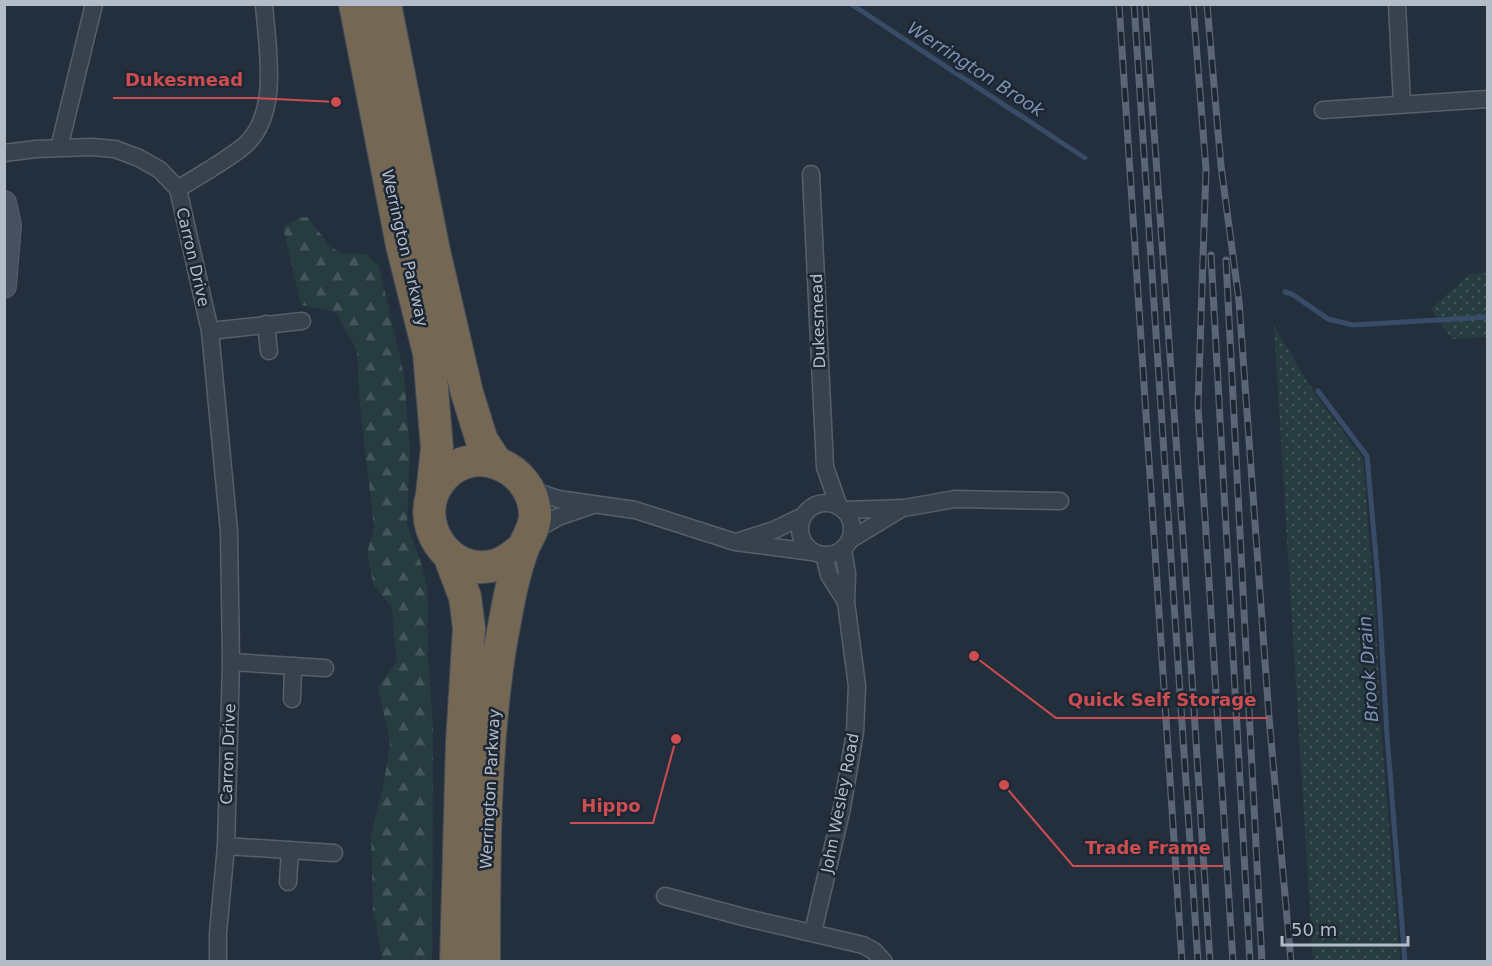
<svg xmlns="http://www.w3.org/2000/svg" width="1492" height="966" viewBox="0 0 1492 966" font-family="'DejaVu Sans',sans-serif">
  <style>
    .grass { fill: url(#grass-dots) }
    .forest { fill: url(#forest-firs) }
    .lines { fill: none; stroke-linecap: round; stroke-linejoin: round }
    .stream { stroke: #394c67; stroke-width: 5 }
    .street-casing { stroke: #565f6c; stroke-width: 19 }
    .secondary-casing { stroke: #565f6c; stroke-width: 26 }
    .highway-casing { stroke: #434c59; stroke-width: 34 }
    .street { stroke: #38414e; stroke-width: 16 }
    .secondary { stroke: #465061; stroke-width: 24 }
    .highway { stroke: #746855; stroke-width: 32 }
    .rail-casing { stroke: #5a6575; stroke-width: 7 }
    .rail { stroke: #1d2633; stroke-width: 4.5; stroke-dasharray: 14; stroke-linecap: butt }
    .labels { text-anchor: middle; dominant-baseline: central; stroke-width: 5; stroke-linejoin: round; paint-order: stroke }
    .street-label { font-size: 16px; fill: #b4bcc9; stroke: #1d2633 }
    .water-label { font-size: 18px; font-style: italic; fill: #7c92b1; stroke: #1d2633 }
    .leader { fill: none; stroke: #ce4d50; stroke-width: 2 }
    .callout-dot { fill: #ce4d50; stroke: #1d2633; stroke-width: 2 }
    .callout-label { font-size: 18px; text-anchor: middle; font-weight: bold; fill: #ce4d50; stroke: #1d2633; stroke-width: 5; stroke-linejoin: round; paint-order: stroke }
  </style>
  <defs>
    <pattern id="grass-dots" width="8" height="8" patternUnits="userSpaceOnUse" patternTransform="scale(1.5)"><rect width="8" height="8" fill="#263c3f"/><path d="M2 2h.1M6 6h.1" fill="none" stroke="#435659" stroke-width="1.8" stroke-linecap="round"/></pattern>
    <pattern id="forest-firs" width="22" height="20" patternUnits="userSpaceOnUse" patternTransform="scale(1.5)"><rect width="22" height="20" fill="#263c3f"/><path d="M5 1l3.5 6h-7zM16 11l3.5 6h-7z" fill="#435659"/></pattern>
  </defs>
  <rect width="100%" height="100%" fill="#242f3e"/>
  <!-- grass -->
  <g class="grass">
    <polygon points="1487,273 1487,337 1452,339 1431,309 1469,274"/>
    <polygon points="1274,326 1315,394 1363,459 1375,609 1382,742 1400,961 1313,961"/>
  </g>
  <!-- forest -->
  <polygon class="forest" points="307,217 330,246 341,253 366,254 379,266 404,375 410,450 407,524 422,566 428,591 428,656 433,725 432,961 380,961 382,957 373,910 371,835 383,787 390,743 378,687 397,661 391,606 374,586 367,553 374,527 360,406 357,351 336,312 301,305 283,228 298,218"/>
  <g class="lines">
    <!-- stream -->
    <g class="stream">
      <polyline points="851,4 1085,158"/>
      <polyline points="1285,292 1292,294 1328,319 1353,325 1488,317"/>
      <polyline points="1318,391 1367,456 1378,580 1387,735 1405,962"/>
    </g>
    <defs>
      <g id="street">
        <polyline points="1397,4 1402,104"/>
        <polyline points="1323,110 1488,99"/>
        <polyline points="59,148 94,4"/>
        <polyline points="4,153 36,149 91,147 115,149 139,158 160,170 178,189 210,331 229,531 231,662 325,668"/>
        <polyline points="811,174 825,467 839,507"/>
        <path d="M178,189C200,175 224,162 244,146C281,114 267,48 264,4"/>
        <polyline points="266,324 269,351"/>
        <polyline points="210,331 302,321"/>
        <polyline points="529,489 558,499 635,510 735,542 812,552"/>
        <circle cx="826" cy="529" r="26"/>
        <polyline points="844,510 904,508 955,499 1060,501"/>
        <polyline points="532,532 558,517 593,505"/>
        <polyline points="850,540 901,509"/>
        <polyline points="739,541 774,530 803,516"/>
        <polyline points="824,555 829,575 846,602"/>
        <polyline points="292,699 293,666"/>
        <polyline points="226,846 334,853"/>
        <polyline points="288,882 290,850"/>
        <polyline points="665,896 747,918 863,945 874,951 884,962"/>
        <polyline points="813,932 842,808 855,732 857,686 846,602 847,574 843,549"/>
        <polyline points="218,962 218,933 226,846 231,662"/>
      </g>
      <polyline id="secondary" points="4,203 9,225 4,286"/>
      <g id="highway">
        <polyline points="355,4 402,245 429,353 437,448 432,494"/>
        <polyline points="385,4 434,251 467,393 482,441 496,462"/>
        <polyline points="449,555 465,597 469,628 462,743 456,962"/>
        <path d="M484,962C484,857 484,751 500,648C506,616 511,582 522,551C527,537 536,528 535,513C532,464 469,440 439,482C411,521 448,579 496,565C507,562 515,555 523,548"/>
      </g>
    </defs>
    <!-- street casing -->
    <use href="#street" class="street-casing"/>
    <!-- secondary casing -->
    <use href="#secondary" class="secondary-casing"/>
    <!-- highway casing -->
    <use href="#highway" class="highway-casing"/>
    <!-- street -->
    <use href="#street" class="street"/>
    <!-- secondary -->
    <use href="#secondary" class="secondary"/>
    <!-- highway -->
    <use href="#highway" class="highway"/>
    <defs>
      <g id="rail">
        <polyline points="1119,4 1182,962"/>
        <polyline points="1134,4 1198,962"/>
        <polyline points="1145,4 1184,552 1210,962"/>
        <polyline points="1193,4 1206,169 1198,407 1233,962"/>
        <polyline points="1207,4 1221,166 1239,301 1269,717 1291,962"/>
        <polyline points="1211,255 1250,962"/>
        <polyline points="1226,260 1262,962"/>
      </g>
    </defs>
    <!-- rail casing -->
    <use href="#rail" class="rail-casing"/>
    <!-- rail -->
    <use href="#rail" class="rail"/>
  </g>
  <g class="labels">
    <!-- street labels -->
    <g class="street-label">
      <text transform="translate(405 248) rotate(77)">Werrington Parkway</text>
      <text transform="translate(193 257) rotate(77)">Carron Drive</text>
      <text transform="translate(818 321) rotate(-92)">Dukesmead</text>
      <text transform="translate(228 754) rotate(-88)">Carron Drive</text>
      <text transform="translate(490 789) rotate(-87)">Werrington Parkway</text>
      <text transform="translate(840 803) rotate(-79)">John Wesley Road</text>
    </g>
    <!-- water labels -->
    <g class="water-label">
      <text transform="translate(976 69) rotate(33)">Werrington Brook</text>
      <text transform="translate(1368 669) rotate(-94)">Brook Drain</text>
    </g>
  </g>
  <!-- callouts -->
  <path class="leader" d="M336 102L255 98H113M974 656L1056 718H1268M676 739L653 823H570M1004 785L1073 866H1223"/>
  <g class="callout-dot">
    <circle cx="336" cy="102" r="6"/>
    <circle cx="974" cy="656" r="6"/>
    <circle cx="676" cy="739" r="6"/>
    <circle cx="1004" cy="785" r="6"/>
  </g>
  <g class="callout-label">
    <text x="184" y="86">Dukesmead</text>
    <text x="1162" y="706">Quick Self Storage</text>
    <text x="611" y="812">Hippo</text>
    <text x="1148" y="854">Trade Frame</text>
  </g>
  <!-- border -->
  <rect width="1492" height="966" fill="none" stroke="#b4bcc9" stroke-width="12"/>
  <!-- scale -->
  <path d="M1282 936v9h126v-9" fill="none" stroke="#b4bcc9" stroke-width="3"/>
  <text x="1291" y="936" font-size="18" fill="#b4bcc9" stroke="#1d2633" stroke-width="4.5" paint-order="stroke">50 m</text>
</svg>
